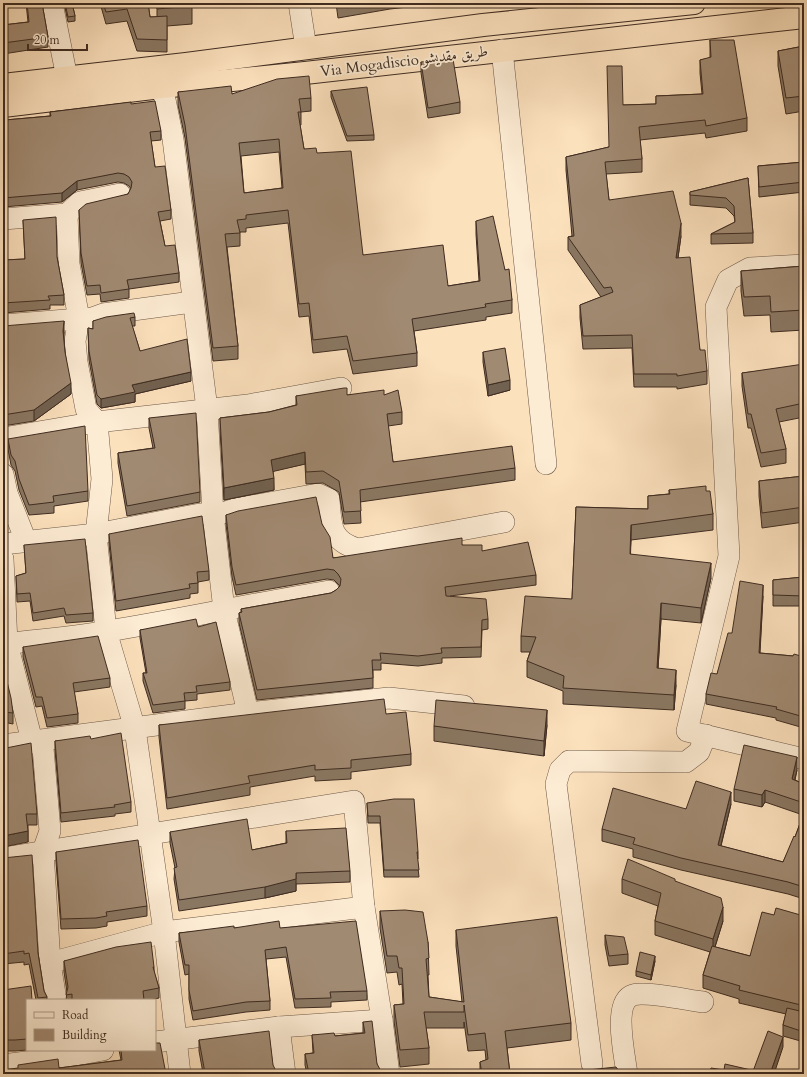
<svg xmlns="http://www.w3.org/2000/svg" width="807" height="1077" viewBox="0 0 807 1077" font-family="Cardo,Amiri,serif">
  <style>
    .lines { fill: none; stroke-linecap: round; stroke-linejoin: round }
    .street-casing { stroke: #6e5948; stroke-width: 22 }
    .highway-casing { stroke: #3f2c21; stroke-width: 24 }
    .street { stroke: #fdecd4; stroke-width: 21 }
    .highway { stroke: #fce1bd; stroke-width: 22 }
    .wall { fill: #8a7762; stroke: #3f2c21; fill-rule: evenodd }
    .shaded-wall { fill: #716150; stroke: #3f2c21 }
    .building { fill: #a18a72; stroke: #3f2c21; fill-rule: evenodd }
    .labels { text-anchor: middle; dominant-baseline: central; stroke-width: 3.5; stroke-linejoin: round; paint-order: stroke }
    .street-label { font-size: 15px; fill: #3f2c21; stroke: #fdecd4 }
  </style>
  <rect width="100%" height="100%" fill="#fce1bd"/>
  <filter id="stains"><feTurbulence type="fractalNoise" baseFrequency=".005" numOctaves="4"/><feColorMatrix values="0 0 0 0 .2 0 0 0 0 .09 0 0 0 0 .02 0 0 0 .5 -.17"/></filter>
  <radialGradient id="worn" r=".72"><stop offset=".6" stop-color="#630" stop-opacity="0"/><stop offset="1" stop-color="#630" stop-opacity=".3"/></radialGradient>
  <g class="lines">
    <defs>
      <g id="street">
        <polyline points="52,3 67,78"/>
        <polyline points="299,3 306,48"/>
        <polyline points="502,50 546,464"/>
        <polyline points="159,70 173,139 207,409 213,514 224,610 248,713"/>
        <polyline points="67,214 69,264 79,319 75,341 77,362 86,409 97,422 102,479 96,534 106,631 135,729 164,932 180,1074"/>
        <polyline points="3,219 67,214 80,202 120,194"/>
        <polyline points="804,265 750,268 728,280 716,307 729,556 687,731 804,759"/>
        <polyline points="3,325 92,318 103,314 192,302"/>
        <polyline points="3,438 97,422 248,405 341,388"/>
        <polyline points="3,474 7,493 26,541"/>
        <path d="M3,544L96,534L200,514L223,513L235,509L318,494L329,499C331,525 330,541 358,549L504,522"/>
        <polyline points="3,559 7,643 32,741 43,748 50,831 43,851 50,963"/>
        <path d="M3,644C38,640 74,637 108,631C182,619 255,603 329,591"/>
        <polyline points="3,745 248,713 389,698 464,706"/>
        <polyline points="3,858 354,801 364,907 382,1020 389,1074"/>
        <polyline points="56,1000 50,963 164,932 364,907"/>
        <polyline points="279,1027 285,1074"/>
        <polyline points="155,1042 279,1027 382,1020"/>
        <polyline points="592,1064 556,784 560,770 569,761 686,762 699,752 706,735"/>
        <polyline points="3,1065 65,1057 103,1050"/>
        <path d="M627,1074C625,1057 612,1002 633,995C646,991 687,1000 703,1002"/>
      </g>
      <g id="highway">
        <polyline points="3,85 186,64 483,25 694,3"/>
        <polyline points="3,106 161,87 305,73 804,17"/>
      </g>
    </defs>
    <!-- street casing -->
    <use href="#street" class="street-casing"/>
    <!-- highway casing -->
    <use href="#highway" class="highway-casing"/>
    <!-- street -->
    <use href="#street" class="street"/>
    <!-- highway -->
    <use href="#highway" class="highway"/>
  </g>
  <!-- wall -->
  <g class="wall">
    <polygon points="26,3 42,3 48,37 48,47 3,54 3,25 28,22"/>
    <polygon points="64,3 72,3 75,16 75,21 68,22"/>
    <polygon points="100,3 148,3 150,17 157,17 157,3 203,3 192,5 192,24 167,26 167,52 137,51 127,21 106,24"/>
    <polygon points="336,3 443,3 390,9 338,18"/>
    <polygon points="710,40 747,118 747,131 706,138 705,133 640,140 642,159 642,172 606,174 609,200 681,236 678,258 700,350 707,371 707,384 677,389 677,387 634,387 632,348 583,349 580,318 580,305 601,297 568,250 568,237 572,236 566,170 566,157 609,147 623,105 656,104 656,96 702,94 700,73 700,60 710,58"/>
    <polygon points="804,46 804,111 786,114 778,66 778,51"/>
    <polygon points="421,62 460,102 460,113 428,118 421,73"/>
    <polygon points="331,91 374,135 374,140 347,141 331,97"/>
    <path d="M178,92L232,94L311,98V111L301,112V125H300L304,149L317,153L363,255L448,286L479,281L476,234V221L505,270L512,300V313L486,317V320L414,331L417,353V366L353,374L347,349L313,353L309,316L299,317L288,223L246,228V232H240V246L227,247L238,346V359L213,361L185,138L178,105ZM279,152L282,188L244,193L241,156Z"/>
    <polygon points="131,104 161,131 161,140 151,141 155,167 171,210 171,219 160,221 165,246 179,273 179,282 129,289 129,298 101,302 100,294 87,295 81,263 79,210 128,194 131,189 129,186 124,183 118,182 77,190 62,202 3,207 3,125 5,125 5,120 50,116 50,112"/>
    <polygon points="804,162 804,192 759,197 758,166"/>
    <polygon points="748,178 753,233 753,243 711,244 711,234 735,222 734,216 726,208 690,205 690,192"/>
    <polygon points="23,220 57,257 64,295 64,305 50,305 50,309 3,313 3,260 25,259"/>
    <polygon points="804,266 804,330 771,332 770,315 744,316 741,291 741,271"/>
    <polygon points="135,317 135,326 132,326 140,351 191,381 135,394 135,402 101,408 97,404 89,360 88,328 93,329 93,321"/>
    <polygon points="3,326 64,332 64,338 65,352 71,394 34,421 3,426"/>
    <polygon points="483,352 510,390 488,396 483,362"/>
    <polygon points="804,366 804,417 779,422 786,449 786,463 761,467 751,428 748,428 742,386 742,373"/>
    <polygon points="347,395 384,395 402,412 402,424 388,426 393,462 515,468 515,480 360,502 361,523 344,524 339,492 323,483 306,484 305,464 273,471 274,490 224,500 220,430 220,418 269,412 296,405 296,396"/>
    <polygon points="149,418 200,492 200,502 127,516 118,463 118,453 153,448 149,428"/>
    <polygon points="8,439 88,491 88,501 54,506 54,513 29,515 19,490 15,471 11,465 8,449"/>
    <polygon points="804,476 804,522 762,528 759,496 759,481"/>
    <polygon points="669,490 706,491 713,514 713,530 631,540 630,554 711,578 701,623 661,619 658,669 676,685 674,710 563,704 563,691 527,677 527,661 530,652 521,652 521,636 572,599 576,507 648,509 648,496 669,494"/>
    <polygon points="226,515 322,524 333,558 462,545 482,551 536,575 536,585 450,596 488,619 488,629 482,630 481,657 442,658 442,663 418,666 381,663 381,670 373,670 373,688 257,700 239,623 239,613 241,612 241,609 331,593 336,590 340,586 334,580 327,579 236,595 232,577 226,524"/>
    <polygon points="109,534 209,571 209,580 198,582 198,593 190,594 190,598 116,611 109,544"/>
    <polygon points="24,545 93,613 93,621 66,623 64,616 33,621 30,601 17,602 16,576 26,573"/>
    <polygon points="804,577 804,619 802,619 802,606 773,606 773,580"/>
    <polygon points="763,596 760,653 804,657 804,728 776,720 776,718 706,704 706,694 717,674 732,633"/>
    <polygon points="198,627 230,682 230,690 197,694 197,700 185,701 185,709 153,713 143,681 143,673 146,673 140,638 140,630"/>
    <polygon points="23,647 110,678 110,687 74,692 78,714 78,723 47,727 42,706 36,707 23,657"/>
    <polygon points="3,665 13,713 13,724 3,722"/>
    <polygon points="386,714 411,754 411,765 351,772 351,779 315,781 315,776 250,787 250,795 167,809 159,737 159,725"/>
    <polygon points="547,725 544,756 434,741 434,726"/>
    <polygon points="91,739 131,802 131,812 115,814 115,816 61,822 55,750 55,741"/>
    <polygon points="6,748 37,814 37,825 28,825 28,842 6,750"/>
    <polygon points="797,770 795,780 804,784 804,899 788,894 681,870 633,857 633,849 602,841 602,829 686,809 731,804 721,846 783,862 795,837 803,815 765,802 762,807 734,801 734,789"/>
    <polygon points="367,803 418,852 418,859 417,859 419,877 384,877 380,823 368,823"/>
    <polygon points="286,831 350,871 350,882 296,884 296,891 265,898 179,911 174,879 175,868 170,843 170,832 252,850 286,843"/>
    <polygon points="56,852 147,906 147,916 107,922 107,926 96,928 61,929 56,862"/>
    <polygon points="3,858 38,953 44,991 47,997 47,1000 36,1000 29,964 24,965 24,962 3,964"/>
    <polygon points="622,879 675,881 723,921 715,947 750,956 774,915 804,916 802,1012 804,1012 804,1042 783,1036 783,1025 786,1014 739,1003 739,999 703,988 703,975 710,952 655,935 655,921 658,906 622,893"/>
    <polygon points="380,911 428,942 429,975 428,975 429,997 462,1002 456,946 456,930 571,1023 571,1040 507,1048 510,1074 480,1074 480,1062 486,1060 485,1050 468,1051 464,1022 464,1028 426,1028 429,1048 429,1064 400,1067 394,1021 394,1005 403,1004 402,984 399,985 397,972 387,973 380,928"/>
    <polygon points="234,928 280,928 367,991 367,1000 331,1002 331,1007 295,1008 286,957 266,959 270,1001 270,1010 246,1012 193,1020 189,999 189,974 185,975 179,942 179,933"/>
    <polygon points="605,935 628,954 628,964 609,966 605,945"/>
    <polygon points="64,961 154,967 154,972 159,988 159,998 150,1000 66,1000 67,992 64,972"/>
    <polygon points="655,961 651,980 636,976 636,971"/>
    <polygon points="3,990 27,1000 27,1050 15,1051 3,1051"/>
    <polygon points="363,1022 377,1064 381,1074 307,1074 305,1065 305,1054 313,1053 312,1035 335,1036 363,1033"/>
    <polygon points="199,1040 273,1065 203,1073 199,1051"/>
    <polygon points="119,1050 155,1050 166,1074 59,1068 121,1060"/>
  </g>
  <!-- shaded-wall -->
  <g class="shaded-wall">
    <polygon points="77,181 77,190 62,202 62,193"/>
    <polygon points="681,223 681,236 676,271 676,258"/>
    <polygon points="64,321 64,332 63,342 63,331"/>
    <polygon points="191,372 191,381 135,394 135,402 101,408 101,399 132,385"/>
    <polygon points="510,380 510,390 488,396 488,385"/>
    <polygon points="71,383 71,394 34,421 34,410"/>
    <polygon points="305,452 305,464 271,472 271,460"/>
    <polygon points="274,478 274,490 224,500 224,488"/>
    <polygon points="6,521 6,532 3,533 3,522"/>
    <polygon points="631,525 631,540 630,569 630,554"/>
    <polygon points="711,563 711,578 701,623 701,608"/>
    <polygon points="763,585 763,596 759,664 759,653"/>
    <polygon points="661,603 661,619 657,684 657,668"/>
    <polygon points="676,670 676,685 674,710 674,695"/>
    <polygon points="547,710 547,725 544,756 544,741"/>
    <polygon points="797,757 797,770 792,791 792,779"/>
    <polygon points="765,790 765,802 762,807 762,795"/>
    <polygon points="731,792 731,804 718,857 718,845"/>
    <polygon points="28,831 28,842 3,847 3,836"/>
    <polygon points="296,873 296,891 265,898 265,887"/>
    <polygon points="723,907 723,921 713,953 713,939"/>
    <polygon points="655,956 655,961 651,980 651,975"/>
    <polygon points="804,989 804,1002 801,1018 801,1005"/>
    <polygon points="783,1037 783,1047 774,1074 770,1074"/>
  </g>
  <!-- building -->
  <g class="building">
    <polygon points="27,3 42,3 48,37 3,43 3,25 29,22"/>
    <polygon points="65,3 72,3 75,16 68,17"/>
    <polygon points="103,3 148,3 150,17 167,16 167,40 137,39 127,9 106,12"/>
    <polygon points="157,3 192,3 192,6 157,9"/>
    <polygon points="710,40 734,40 747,118 706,126 705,120 639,127 642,159 605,162 609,200 673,191 681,223 676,258 690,257 700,350 705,350 707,371 677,376 677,374 634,374 632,335 583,336 580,305 613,292 611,287 604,288 568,237 574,236 566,157 609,147 607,66 622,66 623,105 656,104 656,96 703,94 700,60 711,57"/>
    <polygon points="804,46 804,96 786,98 778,51"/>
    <polygon points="453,59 460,102 428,108 421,62"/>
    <path d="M309,76L311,98L299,99L301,112H298L304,149L316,148L317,153L351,151L363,255L443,245L448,286L480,281L476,221L493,216L505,270L509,269L512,300L485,304L486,307L412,319L417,353L353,361L347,336L313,340L309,303L299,304L288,210L246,215V219L237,220L240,233L225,234L238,346L213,348L185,125L178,92L231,86L232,94L277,79ZM279,139L283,188L244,193L239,143Z"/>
    <polygon points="367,87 374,135 347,136 331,91"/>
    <polygon points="155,101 161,131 150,132 155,167 165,166 171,210 158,212 165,246 175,245 179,273 127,280 129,289 101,293 100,285 87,286 81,253 79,210 86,204 128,194 131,188 132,182 129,177 124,174 118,173 77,181 62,193 3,198 3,125 5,125 5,120 51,116 50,112 131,102 131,104"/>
    <polygon points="804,162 804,182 759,187 758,166"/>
    <polygon points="748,178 753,233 711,234 735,222 734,206 726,198 690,195 690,192"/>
    <polygon points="56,217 57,257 64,295 48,296 50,300 3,303 3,260 25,259 23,220"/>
    <polygon points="804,266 804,310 771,312 770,296 744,297 741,271"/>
    <polygon points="134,313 135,317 130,318 140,351 187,339 191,372 132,385 135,392 101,399 97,395 89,351 88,328 93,329 93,321 106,317"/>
    <polygon points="64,321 63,331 65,352 71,383 34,410 3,415 3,326"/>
    <polygon points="505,348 510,380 488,385 483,352"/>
    <polygon points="804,364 804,403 776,409 786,449 761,453 751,414 748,414 742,373"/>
    <polygon points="344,388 347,388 347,395 384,390 384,395 398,390 402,412 387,414 393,462 512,446 515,468 360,490 361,511 344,512 339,481 323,471 306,472 305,452 271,460 274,478 224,488 220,418 269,412 297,405 296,396"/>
    <polygon points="196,413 200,492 127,506 118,453 155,448 149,418"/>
    <polygon points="85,426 88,491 53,496 54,502 29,505 19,479 15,461 11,455 8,439"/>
    <polygon points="804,476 804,507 762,513 759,481"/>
    <polygon points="706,486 706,491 710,491 713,514 631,525 630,554 711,563 701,608 661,603 657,668 676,670 674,695 563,688 564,676 527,661 536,637 521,636 525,596 572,599 576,507 648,509 648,496 670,494 669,490"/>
    <polygon points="316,497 322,524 330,537 333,558 462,538 462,545 482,545 482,551 528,542 536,575 445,587 446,596 486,599 488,619 482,620 481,647 441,648 442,653 418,656 380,653 381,660 372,660 373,678 257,690 239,613 242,612 241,609 331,593 336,590 340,586 341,579 338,574 334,570 327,569 236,585 232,567 226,515 238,511"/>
    <polygon points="3,508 4,508 6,521 3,522"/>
    <polygon points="202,516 209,571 197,572 198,583 189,584 190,588 116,601 109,534"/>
    <polygon points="85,539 93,613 66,615 64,608 33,613 30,593 17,594 16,576 26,573 24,545"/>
    <polygon points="803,577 804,577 804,596 773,595 773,580"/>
    <polygon points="740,581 763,585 759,653 793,656 794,654 804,657 804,717 776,709 777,707 706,694 711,673 717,674 728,633 732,633"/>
    <polygon points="804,596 804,609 802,608"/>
    <polygon points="196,619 198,627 216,622 230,682 196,686 197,692 184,693 185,701 153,705 143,673 147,673 140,630"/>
    <polygon points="98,636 110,678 73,683 78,714 47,718 42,697 36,697 23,647"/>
    <polygon points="3,665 11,698 13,713 3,712"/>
    <polygon points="384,699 386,714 406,712 411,754 351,760 351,768 315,770 315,765 248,776 250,783 167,798 159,725"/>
    <polygon points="436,700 547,710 544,741 434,726"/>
    <polygon points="121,733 131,802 114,805 115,807 61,813 55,741 90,736 91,739"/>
    <polygon points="31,743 37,814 26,814 28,831 3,836 3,751 6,750 6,748"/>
    <polygon points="744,745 797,757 792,779 804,784 804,803 765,790 762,795 734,789"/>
    <polygon points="696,781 731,792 718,845 783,862 794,836 795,837 804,813 804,887 788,882 681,858 633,844 635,838 602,829 613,788 686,809"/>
    <polygon points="394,799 414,799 418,852 417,852 419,870 384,870 380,816 368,816 367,803"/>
    <polygon points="247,819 252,850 287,843 286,831 346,828 350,871 296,873 296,879 265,887 179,900 174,868 177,867 170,832"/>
    <polygon points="138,840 147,906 106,912 107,916 96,918 61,919 56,852"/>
    <polygon points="32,855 38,953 44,991 47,997 38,998 29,953 24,954 24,951 3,954 3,858"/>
    <polygon points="628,859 675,879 675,881 721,898 723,907 713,939 655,921 661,893 622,879"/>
    <polygon points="776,908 804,916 804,989 801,1005 739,990 740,986 703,975 712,946 750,956 762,912 774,915"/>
    <polygon points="405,910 423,912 428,942 429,958 426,959 429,997 464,1002 456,930 557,917 571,1023 505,1031 510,1074 482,1074 480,1062 488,1059 485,1033 468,1035 464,1005 464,1012 424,1012 429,1048 400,1050 394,1005 404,1004 402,968 399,968 397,956 387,956 380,911"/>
    <polygon points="279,921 280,928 356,921 367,991 330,992 331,998 295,999 286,947 265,950 270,1001 246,1002 193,1011 189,990 189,965 185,965 179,933 234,926 234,928"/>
    <polygon points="605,935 624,937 628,954 609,956"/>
    <polygon points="151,942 154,967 153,967 159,988 143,991 144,1000 72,1000 72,994 66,995 68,987 64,961 116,947"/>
    <polygon points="640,952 655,956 651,975 636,971"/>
    <polygon points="31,986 32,1000 27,1000 27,1039 15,1040 3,1040 3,990"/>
    <polygon points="787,1008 804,1012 804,1032 783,1025"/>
    <polygon points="372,1021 377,1064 381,1071 381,1074 309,1074 305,1054 314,1053 312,1035 334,1033 335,1036 365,1033 363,1022"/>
    <polygon points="269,1031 273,1065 276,1071 277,1074 200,1074 205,1073 199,1040"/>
    <polygon points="768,1031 783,1037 770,1074 752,1074"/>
    <polygon points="155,1043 160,1043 166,1074 3,1074 3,1070 18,1068 18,1065 58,1059 59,1068 122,1060 121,1050 155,1050"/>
    <polygon points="725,1064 751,1070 750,1074 710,1074 711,1068 724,1070"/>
    <polygon points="616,1067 621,1074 589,1074 588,1070"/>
  </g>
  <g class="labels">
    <!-- street labels -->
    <g class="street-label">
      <text transform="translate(404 61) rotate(-7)">Via Mogadiscio طريق مقديشو</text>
    </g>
  </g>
  <!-- margin -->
  <rect width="807" height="1077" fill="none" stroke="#fce1bd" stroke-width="16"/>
  <rect x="4" y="4" width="799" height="1069" fill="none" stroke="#3f2c21" stroke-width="2"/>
  <rect x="8" y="8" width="791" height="1061" fill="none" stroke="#3f2c21"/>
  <!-- legend -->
  <rect x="26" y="999" width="130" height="52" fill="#fdecd4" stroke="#b19f8c"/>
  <rect x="34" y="1012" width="20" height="6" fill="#fdecd4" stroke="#b19f8c"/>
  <text x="62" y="1019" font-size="12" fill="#3f2c21">Road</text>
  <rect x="34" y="1029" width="20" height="12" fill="#a18a72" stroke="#b19f8c"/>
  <text x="62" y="1039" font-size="12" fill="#3f2c21">Building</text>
  <!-- scale -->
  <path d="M28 44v6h59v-6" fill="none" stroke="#3f2c21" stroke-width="2"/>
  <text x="34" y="44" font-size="12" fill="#3f2c21" stroke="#fdecd4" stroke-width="3" paint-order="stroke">20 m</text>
  <rect width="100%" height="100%" filter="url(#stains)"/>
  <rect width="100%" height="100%" fill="url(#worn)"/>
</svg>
